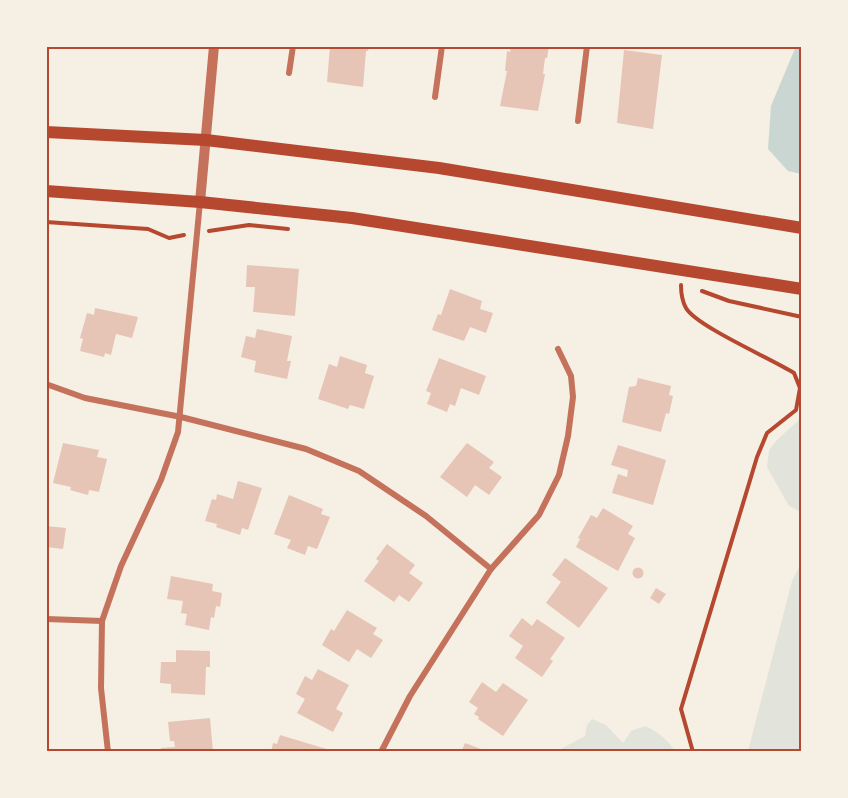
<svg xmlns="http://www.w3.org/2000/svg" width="848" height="798" viewBox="0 0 848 798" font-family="'Work Sans',sans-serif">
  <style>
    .green { fill: #e2e4dc }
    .water { fill: #c9d6d2 }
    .building { fill: #e6c5b7 }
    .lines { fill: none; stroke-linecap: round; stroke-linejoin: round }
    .path { stroke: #b5482f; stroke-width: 4 }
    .minor { stroke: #c5725c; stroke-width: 6 }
    .tertiary { stroke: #c5725c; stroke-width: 10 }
    .secondary { stroke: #b5482f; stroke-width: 12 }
    .neatline { fill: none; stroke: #b5482f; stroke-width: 2 }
  </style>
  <rect width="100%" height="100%" fill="#f6efe4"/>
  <!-- green -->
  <g class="green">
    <polygon points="801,418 801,512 789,506 767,467 769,450 777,440"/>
    <polygon points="801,563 801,751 748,751 792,581"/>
    <path d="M592,719L606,725L623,743L631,731L645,726C658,732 667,739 675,751H557L585,736L587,725Z"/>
  </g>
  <!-- water -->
  <polygon class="water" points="796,46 802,47 801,174 788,171 768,149 771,106"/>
  <!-- building -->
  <g class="building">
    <polygon points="330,46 369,46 368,51 366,51 363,87 327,82"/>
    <polygon points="511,46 549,46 547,58 545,58 543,74 545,74 538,111 500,106 507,71 505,71 507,51 510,52"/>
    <polygon points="624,50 662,55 653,129 617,123"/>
    <polygon points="247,265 299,269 295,316 253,312 255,287 246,287"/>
    <polygon points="450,289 482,301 480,309 493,313 486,333 470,327 464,341 432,330 438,314 441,315"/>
    <polygon points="95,308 138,317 132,338 116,334 111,355 105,353 104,357 80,351 83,339 80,338 87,313 94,315"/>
    <polygon points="257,329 292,336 287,361 291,361 287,379 254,372 256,361 241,357 246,336 255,338"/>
    <polygon points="340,356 367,365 365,373 374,376 364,409 350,405 348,409 318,399 329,364 337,367"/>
    <polygon points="439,358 486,376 479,395 461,388 455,406 450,404 447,412 427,404 431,393 426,391"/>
    <polygon points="638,378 671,386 669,395 673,396 669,414 666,413 661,432 622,422 629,387 636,386"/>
    <polygon points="63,443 99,450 97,457 107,459 99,492 89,490 88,495 70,490 71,487 53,483"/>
    <polygon points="467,443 494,462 489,468 502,477 489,495 475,485 467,497 440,477"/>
    <polygon points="618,445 666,460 653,505 612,493 618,474 627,477 628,470 611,465"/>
    <polygon points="238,481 262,488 248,530 242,528 240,535 216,527 217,524 205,521 212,499 216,500 217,494 233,499"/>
    <polygon points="289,495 323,509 321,514 330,517 317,549 308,546 305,555 287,548 291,540 274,534"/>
    <polygon points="603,508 633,526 628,534 635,538 618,571 576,547 580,539 578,538 591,515 597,518"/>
    <polygon points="46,526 66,528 63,549 46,547"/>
    <polygon points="387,544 415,565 409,573 423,583 409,602 399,595 394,602 364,581 379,561 376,559"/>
    <polygon points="565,558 608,588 579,628 546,603 561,582 552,575"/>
    <circle cx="638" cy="573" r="5.5"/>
    <polygon points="171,576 213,584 212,591 222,593 220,607 216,606 214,618 211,617 209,630 185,625 187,614 181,613 183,601 167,599"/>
    <polygon points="656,588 666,594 659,604 650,598"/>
    <polygon points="347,610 377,628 373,634 383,640 371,658 357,649 349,662 322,645 331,629 334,631"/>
    <polygon points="522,618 532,626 537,619 565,638 550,659 553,661 542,677 515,658 523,646 509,636"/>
    <polygon points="176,650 210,651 210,667 206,667 205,695 171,693 171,684 160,683 161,662 176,662"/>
    <polygon points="318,669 349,685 336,709 343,713 333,732 297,713 305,699 296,694 305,676 312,680"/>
    <polygon points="482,682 496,692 503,683 528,700 503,736 478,719 479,717 474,714 478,708 469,702"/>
    <polygon points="210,718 213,752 161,752 161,748 175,747 174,741 170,741 168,722"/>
    <polygon points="280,735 333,751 333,752 271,752 273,743 277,744"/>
    <polygon points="465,743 486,751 486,752 461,752"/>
  </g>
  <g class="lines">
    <!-- path -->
    <g class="path">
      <polyline points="46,222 148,229 169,238 184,235"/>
      <polyline points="209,231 249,225 288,229"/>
      <path d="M681,285C681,293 682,301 686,308C696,326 772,359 794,373L800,388L796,410L767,433L757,457L681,709L693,752"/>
      <polyline points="702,291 729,301 802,317"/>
    </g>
    <!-- minor -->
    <g class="minor">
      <polyline points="289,73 293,46"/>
      <polyline points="435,97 442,46"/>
      <polyline points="578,121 587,46"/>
      <polyline points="46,384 85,398 181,417 306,449 359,471 426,516 491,569"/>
      <polyline points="46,619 102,621"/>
      <polyline points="108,752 101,688 102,621 121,566 161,480 178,432 200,202"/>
      <polyline points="381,752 410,696 491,569 539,515 559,475 568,436 573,397 571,376 558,349"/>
    </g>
    <!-- tertiary -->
    <polyline class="tertiary" points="200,202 214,46"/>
    <!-- secondary -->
    <g class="secondary">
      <polyline points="46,132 206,140 439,168 802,228"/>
      <polyline points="46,191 200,202 352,218 802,289"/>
    </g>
  </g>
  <!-- border -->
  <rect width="848" height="798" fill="none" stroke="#f6efe4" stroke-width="96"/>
  <rect x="48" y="48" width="752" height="702" class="neatline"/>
</svg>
